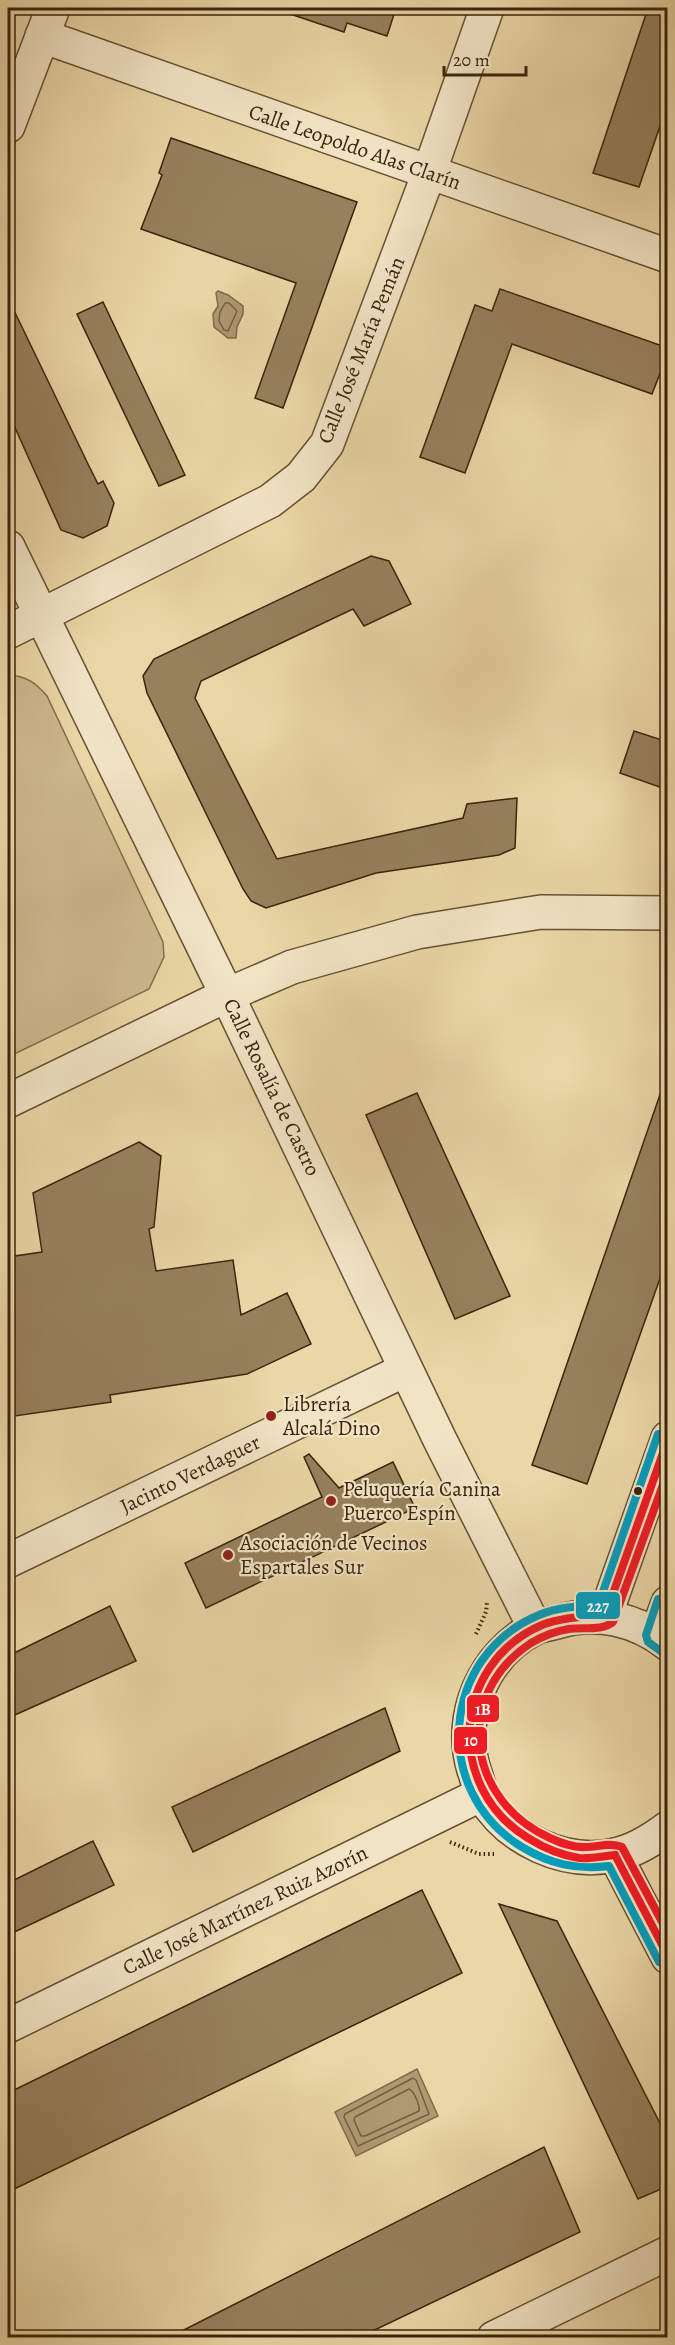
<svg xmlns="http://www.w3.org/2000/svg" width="675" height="2345" viewBox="0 0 675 2345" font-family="Alegreya,serif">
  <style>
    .green { fill: #ccb88c; stroke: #836e4c; stroke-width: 1.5 }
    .water { fill: #ae9972; stroke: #806a4a; stroke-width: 1.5 }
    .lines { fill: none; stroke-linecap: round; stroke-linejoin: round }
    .shore { stroke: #745e40; stroke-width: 1.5 }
    .building { fill: #96815d; stroke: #3a240d; stroke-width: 1.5 }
    .street-casing { stroke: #665033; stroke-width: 36 }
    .path { stroke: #3a240d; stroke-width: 4; stroke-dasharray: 1.5 3; stroke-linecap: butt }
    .street { stroke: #f1e4c5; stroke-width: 33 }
    .bus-1-casing { stroke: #f1e4c5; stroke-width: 12 }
    .bus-2-casing { stroke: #f1e4c5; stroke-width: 12 }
    .bus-3-casing { stroke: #f1e4c5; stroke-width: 12 }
    .bus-1 { stroke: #ee1c25; stroke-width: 8 }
    .bus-2 { stroke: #069cbb; stroke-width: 8 }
    .bus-3 { stroke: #ee1c25; stroke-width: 8 }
    .poi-dot { fill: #8f2418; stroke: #f1e4c5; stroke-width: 2 }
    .bus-dot { fill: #3a240d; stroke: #f1e4c5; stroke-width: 2 }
    .labels { text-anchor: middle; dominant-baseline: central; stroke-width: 4.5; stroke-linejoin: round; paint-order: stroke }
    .street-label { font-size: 21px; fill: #3a240d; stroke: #f1e4c5 }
    .poi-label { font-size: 21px; fill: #3a240d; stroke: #f1e4c5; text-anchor: start }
    .line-badge { stroke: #f1e4c5; stroke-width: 2 }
    .badge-label { font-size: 16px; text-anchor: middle; font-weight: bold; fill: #fff }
  </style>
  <rect width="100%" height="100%" fill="#ead6a6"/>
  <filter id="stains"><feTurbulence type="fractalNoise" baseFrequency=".00333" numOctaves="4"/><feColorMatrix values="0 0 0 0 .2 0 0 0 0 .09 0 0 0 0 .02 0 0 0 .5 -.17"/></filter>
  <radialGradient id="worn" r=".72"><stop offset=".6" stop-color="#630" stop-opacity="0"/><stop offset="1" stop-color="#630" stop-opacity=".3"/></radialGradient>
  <!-- green -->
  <path class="green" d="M8,675C26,676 35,682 47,696L163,942L164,957L149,989L8,1057Z"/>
  <!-- water -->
  <g class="water">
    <polygon points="218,291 228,295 243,306 243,314 237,327 236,338 228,338 214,327 213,314 218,306 216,293"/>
    <polygon points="417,2069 438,2116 356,2156 335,2112"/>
  </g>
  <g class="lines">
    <!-- shore -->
    <g class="shore">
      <polygon points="225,303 229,303 237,311 228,331 224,330 219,321 220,312"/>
      <polygon points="413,2078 416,2080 429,2114 358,2146 344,2117 345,2114"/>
      <path d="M409,2089C414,2091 420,2105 419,2111L365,2136H361L354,2120L355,2117Z"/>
    </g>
  </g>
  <!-- building -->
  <g class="building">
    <polygon points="285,8 396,8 387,36 347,23 344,32 284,12"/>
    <polygon points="648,8 668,8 668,103 639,187 593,173"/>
    <polygon points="171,138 357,202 283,408 255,398 296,283 141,229 162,175 159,173"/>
    <polygon points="500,289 668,348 668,353 652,394 512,344 465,473 420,457 475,305 492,311"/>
    <polygon points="8,298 88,464 98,484 103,481 114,503 107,526 83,538 61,530 8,412"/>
    <polygon points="103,302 185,475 159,486 77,314"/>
    <polygon points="371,556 389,561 411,604 364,626 353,609 201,681 195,698 277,859 463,818 467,804 517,798 515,848 499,855 376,873 266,908 251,901 243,889 147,693 143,676 154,659"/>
    <polygon points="634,731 668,742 668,790 620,773"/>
    <polygon points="664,1083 668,1083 668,1256 587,1484 532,1465"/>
    <polygon points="417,1093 510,1296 455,1319 366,1115"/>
    <polygon points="139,1142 161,1156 154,1227 149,1229 156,1271 233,1260 241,1315 287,1293 311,1344 247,1374 110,1395 111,1402 8,1417 8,1257 42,1252 33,1193"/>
    <polygon points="309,1454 339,1488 393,1462 415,1508 206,1608 185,1563 322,1497 304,1457"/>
    <polygon points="110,1606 136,1661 8,1718 8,1656"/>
    <polygon points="385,1708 400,1751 193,1852 172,1807"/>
    <polygon points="93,1841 114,1885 8,1935 8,1883"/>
    <polygon points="422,1890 462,1973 8,2192 8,2093"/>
    <polygon points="499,1904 557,1921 668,2139 668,2186 638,2199"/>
    <polygon points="544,2147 580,2232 360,2337 170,2337"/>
  </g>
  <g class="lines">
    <defs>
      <g id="street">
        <polyline points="42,36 668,256"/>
        <polyline points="8,126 53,8"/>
        <polyline points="8,547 227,995 440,1440 535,1628"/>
        <polyline points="8,632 270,501 301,477 327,444 429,173 487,8"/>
        <polyline points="8,1101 227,995 292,967 417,932 541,912 668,913"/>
        <polyline points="8,1561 405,1370"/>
        <polyline points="605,1616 668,1438"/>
        <polyline points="656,1635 668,1603"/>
        <path d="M668,1644C636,1619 596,1610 557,1622C550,1624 541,1625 535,1628C484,1654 457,1716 474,1770C477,1778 479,1788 483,1796C509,1840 565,1866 615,1855C635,1851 652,1840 668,1828"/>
        <polyline points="615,1855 668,1957"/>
        <polyline points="8,2026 482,1794"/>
        <polyline points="494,2338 668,2253"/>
      </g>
    </defs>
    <!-- street casing -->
    <use href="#street" class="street-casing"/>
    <!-- path -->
    <g class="path">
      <polyline points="476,1634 486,1612 487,1602"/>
      <polyline points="450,1842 479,1854 494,1854"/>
    </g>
    <!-- street -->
    <use href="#street" class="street"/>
    <defs>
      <g id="bus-1">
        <path d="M605,1616C584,1616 562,1617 542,1625C451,1664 445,1788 528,1838C544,1848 560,1855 579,1858C591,1859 603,1856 615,1855"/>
        <polyline points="605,1616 668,1439"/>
        <polyline points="615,1855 668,1956"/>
      </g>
      <g id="bus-2">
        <path d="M658,1434L598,1606C578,1606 558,1607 539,1615C440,1656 431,1792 522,1847C550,1864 576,1870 609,1866L659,1962"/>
        <polyline points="658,1599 646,1635 648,1642 662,1652"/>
      </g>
      <path id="bus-3" d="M668,1471L613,1622C603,1631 582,1627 569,1629C555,1631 543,1636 531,1643C452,1695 467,1801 550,1838C561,1843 573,1848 586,1847C597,1847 611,1842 622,1847L668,1933"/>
    </defs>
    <!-- bus-1 casing -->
    <use href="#bus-1" class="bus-1-casing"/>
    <!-- bus-2 casing -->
    <use href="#bus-2" class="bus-2-casing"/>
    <!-- bus-3 casing -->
    <use href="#bus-3" class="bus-3-casing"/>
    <!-- bus-1 -->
    <use href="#bus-1" class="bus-1"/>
    <!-- bus-2 -->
    <use href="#bus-2" class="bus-2"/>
    <!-- bus-3 -->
    <use href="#bus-3" class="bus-3"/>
  </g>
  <!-- markers -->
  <g class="poi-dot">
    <circle cx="271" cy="1416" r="6"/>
    <circle cx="331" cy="1501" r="6"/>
    <circle cx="228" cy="1555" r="6"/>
  </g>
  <circle class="bus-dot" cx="638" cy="1491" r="5"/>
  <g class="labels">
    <!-- street labels -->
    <g class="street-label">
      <text transform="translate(355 147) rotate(19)">Calle Leopoldo Alas Clarín</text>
      <text transform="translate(361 350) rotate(-68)">Calle José María Pemán</text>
      <text transform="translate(272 1087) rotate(64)">Calle Rosalía de Castro</text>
      <text transform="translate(190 1474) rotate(-26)">Jacinto Verdaguer</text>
      <text transform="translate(245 1910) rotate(-26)">Calle José Martínez Ruiz Azorín</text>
    </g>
    <!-- poi labels -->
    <g class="poi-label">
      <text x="283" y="1404">Librería<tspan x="283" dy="24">Alcalá Dino</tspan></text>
      <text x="343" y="1489">Peluquería Canina<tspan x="343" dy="24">Puerco Espín</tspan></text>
      <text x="240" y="1543">Asociación de Vecinos<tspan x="240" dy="24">Espartales Sur</tspan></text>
    </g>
  </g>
  <g class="line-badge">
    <rect x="575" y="1591" width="46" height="29" rx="6" fill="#069cbb"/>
    <rect x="466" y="1694" width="34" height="29" rx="6" fill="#ee1c25"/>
    <rect x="453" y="1726" width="35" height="29" rx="6" fill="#ee1c25"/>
  </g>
  <g class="badge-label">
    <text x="598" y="1612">227</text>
    <text x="483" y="1715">1B</text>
    <text x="471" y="1746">10</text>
  </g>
  <!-- margin -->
  <rect width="675" height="2345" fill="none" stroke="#ead6a6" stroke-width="30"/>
  <rect x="9" y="9" width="657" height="2327" fill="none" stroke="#3a240d" stroke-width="3"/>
  <rect x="15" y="15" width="645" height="2315" fill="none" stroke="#3a240d" stroke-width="1.5"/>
  <!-- scale -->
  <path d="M444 66v9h82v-9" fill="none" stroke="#3a240d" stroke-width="3"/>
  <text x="453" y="66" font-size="18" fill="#3a240d" stroke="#f1e4c5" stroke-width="4.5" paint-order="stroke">20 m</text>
  <rect width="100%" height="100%" filter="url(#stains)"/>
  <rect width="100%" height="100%" fill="url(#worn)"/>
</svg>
